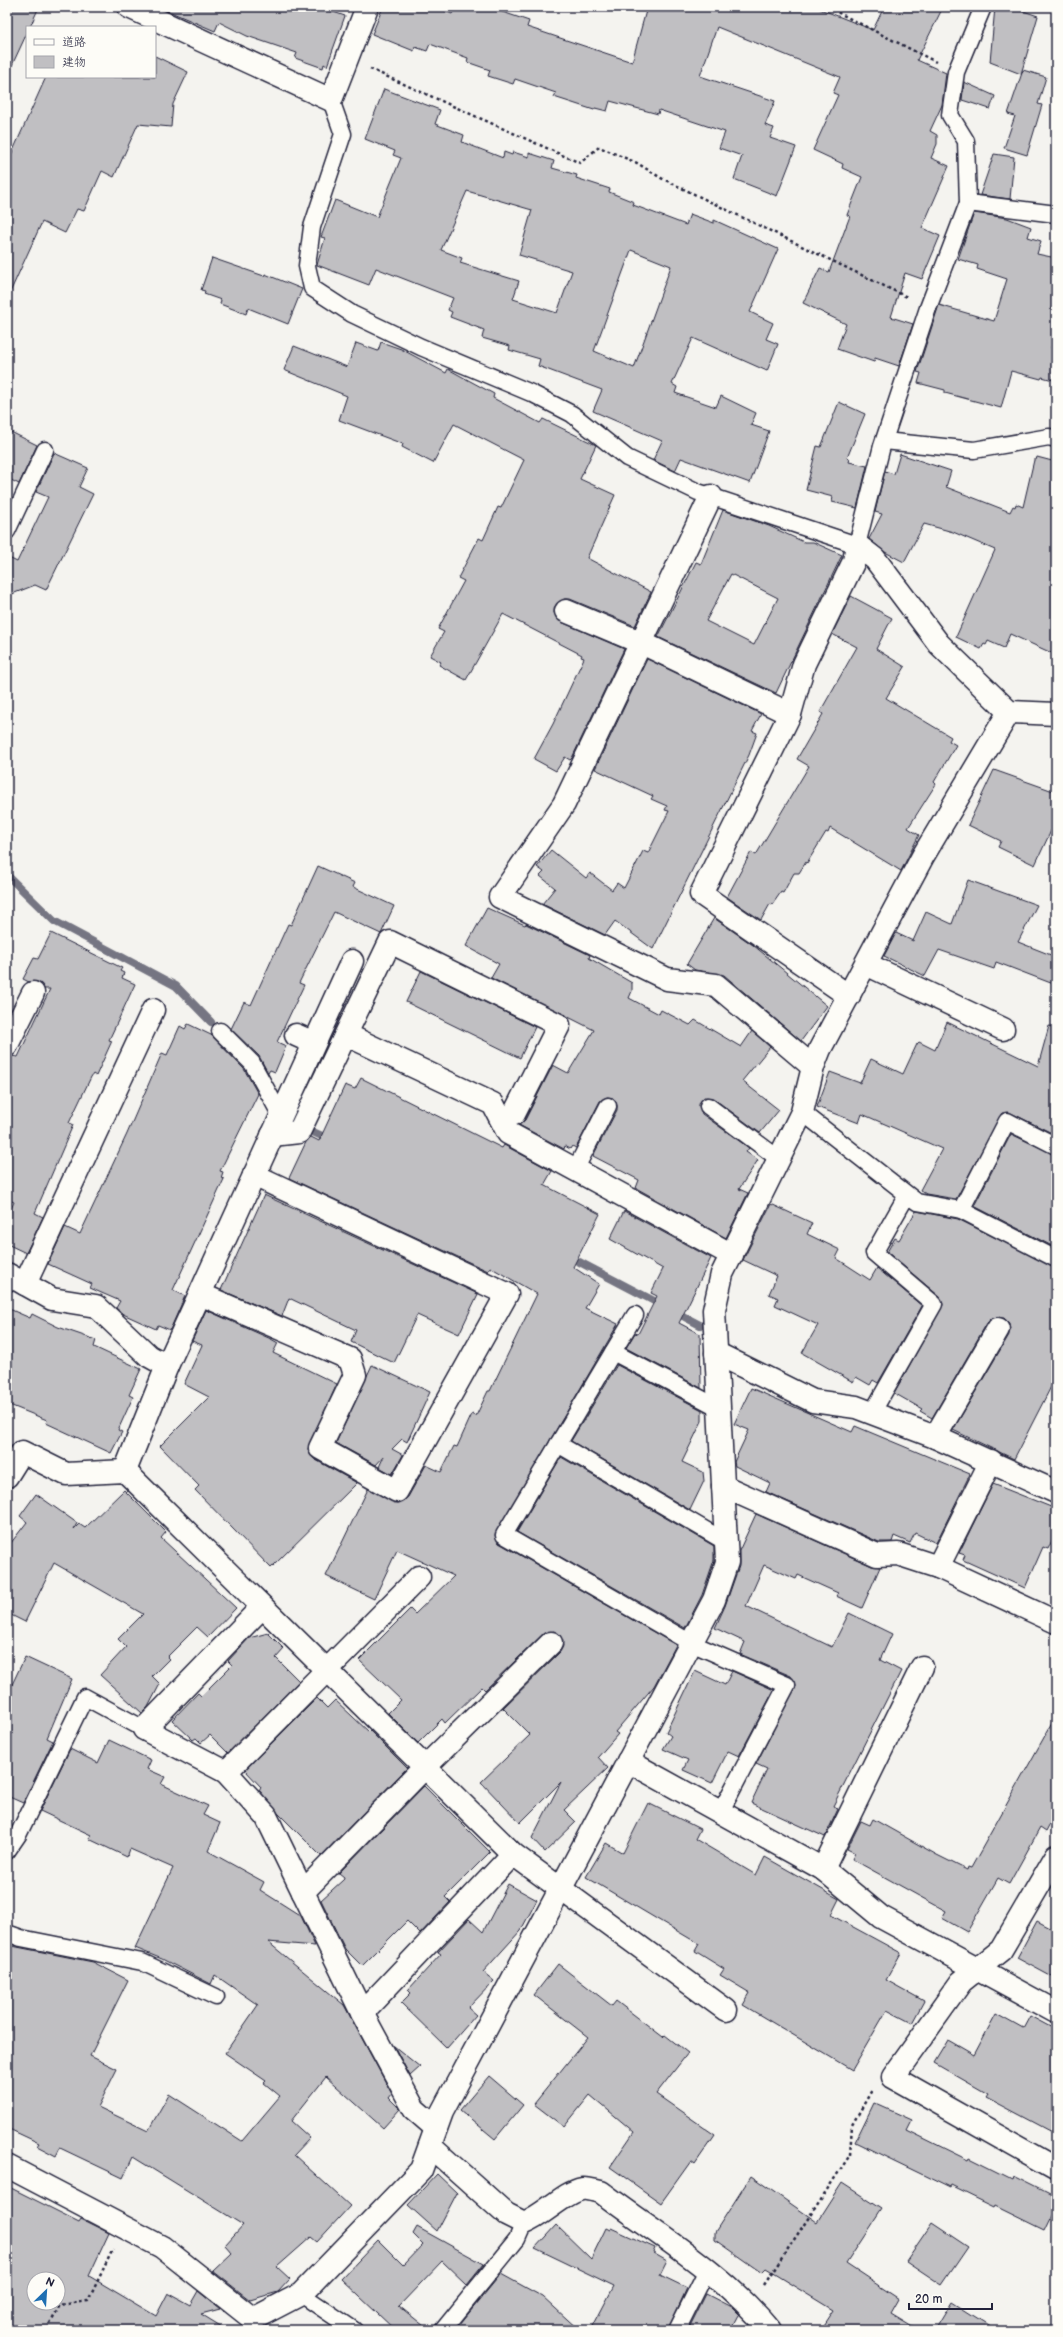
<svg xmlns="http://www.w3.org/2000/svg" width="1063" height="2337" viewBox="0 0 1063 2337" font-family="'Balsamiq Sans','Klee One',sans-serif">
  <style>
    .lines { fill: none; stroke-linecap: round; stroke-linejoin: round }
    .stream { stroke: #757582; stroke-width: 8 }
    .building { fill: #c0bfc2; stroke: #22223b; fill-rule: evenodd }
    .service-casing { stroke: #22223b; stroke-width: 19 }
    .minor-casing { stroke: #22223b; stroke-width: 25 }
    .path { stroke: #22223b; stroke-width: 2.5; stroke-dasharray: 3 3; stroke-linecap: butt }
    .service { stroke: #fdfcf7; stroke-width: 16 }
    .minor { stroke: #fdfcf7; stroke-width: 22 }
  </style>
  <rect width="100%" height="100%" fill="#f4f3ef"/>
  <filter id="ink" filterUnits="userSpaceOnUse"><feTurbulence type="fractalNoise" baseFrequency=".025" numOctaves="2"/><feDisplacementMap in="SourceGraphic" scale="8" xChannelSelector="R" yChannelSelector="G"/><feConvolveMatrix kernelMatrix="1 2 1 2 8 2 1 2 1" color-interpolation-filters="sRGB"/></filter>
  <g filter="url(#ink)">
    <g class="lines">
      <!-- stream -->
      <g class="stream">
        <polyline points="7,875 54,921 176,986 211,1022"/>
        <polyline points="313,1132 331,1140"/>
        <polyline points="568,1256 700,1325"/>
      </g>
    </g>
    <!-- building -->
    <g class="building">
      <polygon points="7,7 39,7 30,27 27,27 27,33 7,76"/>
      <polygon points="159,7 319,7 345,16 327,66 324,64 323,68 295,58 297,53 247,36 219,22 215,31"/>
      <polygon points="383,7 436,7 452,14 455,7 488,7 529,21 527,27 632,62 647,7 815,7 873,30 884,7 943,7 917,60 946,73 942,105 930,131 937,135 937,144 931,158 949,166 922,228 940,236 922,279 905,273 891,317 913,324 899,366 875,358 874,362 837,349 846,324 803,303 820,268 829,272 850,216 847,215 862,177 842,168 843,164 813,150 838,95 833,93 840,77 717,27 700,76 775,101 765,125 774,128 770,138 796,147 777,196 734,179 742,156 719,148 725,132 659,110 658,114 610,101 607,111 595,108 594,110 554,97 556,93 515,79 513,84 488,76 490,70 467,62 468,58 430,44 427,51 415,47 414,51 372,34"/>
      <polygon points="995,7 1012,7 1038,16 1021,74 990,62"/>
      <polygon points="155,56 188,72 173,104 171,127 138,124 114,177 102,171 84,211 77,209 65,233 42,222 7,299 7,164 46,77 155,77"/>
      <polygon points="1023,70 1046,77 1038,104 1042,105 1027,155 1004,148 1015,116 1008,114"/>
      <polygon points="964,82 995,96 990,109 962,100"/>
      <path d="M384,89L440,110L435,124L464,135L462,142L503,158L504,152L512,155L513,152L529,157V153L554,161L552,168L577,175L576,178L610,189L609,192L634,202L633,205L686,225L690,214L714,223V220L778,249L750,312L773,323L766,339L778,344L767,371L693,338L672,384L677,387L675,393L716,407L721,396L756,413L751,425L769,431L750,483L681,458L675,471L653,460L662,441L593,411L602,390L538,366L540,359L509,350L510,346L482,338L484,330L450,317L452,312L448,310L453,298L376,268L369,285L317,265L325,238L321,237L335,200L377,217L401,158L393,155L395,151L365,139ZM467,191L532,210L519,255L572,271L557,313L513,299L519,281L460,263L462,258L441,250ZM631,250L671,266L634,368L594,351Z"/>
      <polygon points="994,154 1014,157 1010,199 980,195"/>
      <polygon points="974,213 1007,218 1031,227 1028,237 1041,241 1037,254 1056,258 1056,291 1052,309 1056,310 1056,329 1051,348 1056,350 1056,368 1053,380 1042,377 1041,379 1011,371 1001,408 945,393 945,390 918,383 921,373 917,372 939,305 994,321 1007,279 977,269 978,265 958,259"/>
      <polygon points="212,258 264,276 265,274 302,289 288,324 248,308 246,314 220,304 221,300 204,294 205,291 201,290"/>
      <polygon points="381,342 401,349 446,373 448,369 494,394 493,398 540,423 543,419 596,445 580,479 615,495 587,558 651,592 635,626 570,599 564,599 555,606 554,613 561,622 624,649 572,758 570,760 565,757 556,771 534,759 553,724 584,658 581,657 582,655 503,614 466,680 439,665 441,662 430,656 444,632 438,629 464,581 458,578 479,538 483,540 498,507 501,508 524,460 454,424 433,463 402,447 403,444 339,420 347,396 284,370 294,346 347,367 356,343 378,351"/>
      <polygon points="839,402 865,414 847,458 850,459 849,462 867,466 857,508 832,502 833,497 806,490 817,446 821,447"/>
      <polygon points="7,430 37,445 19,484 7,478"/>
      <polygon points="54,453 88,468 79,487 93,494 46,590 35,585 7,596 7,557 17,562 48,497 36,492"/>
      <polygon points="900,454 951,471 946,487 1010,512 1013,506 1015,507 1016,504 1023,507 1034,460 1036,460 1037,457 1056,462 1056,655 1010,634 1004,648 988,641 986,645 984,644 981,649 956,637 995,550 953,532 924,524 904,562 885,552 869,539 882,514 875,512 885,471 894,474"/>
      <path d="M723,510L769,526L804,542H813L842,555L776,693L658,637L696,562L701,564ZM731,574L778,598L754,645L706,621Z"/>
      <polygon points="851,596 892,618 876,649 905,667 886,698 951,737 949,741 956,745 934,782 936,784 908,828 919,835 901,871 830,828 828,833 826,832 807,863 806,862 799,873 794,873 783,893 781,892 772,905 770,904 761,920 727,897 751,852 756,855 809,766 797,759 823,714 820,712 857,647 832,634"/>
      <polygon points="647,659 761,714 752,731 757,733 749,755 653,949 615,921 605,935 542,904 555,888 540,876 544,872 537,867 551,850 586,878 590,873 612,890 617,883 624,888 643,851 648,853 669,811 665,810 667,806 651,799 653,796 595,769"/>
      <polygon points="994,770 1056,792 1056,820 1035,865 998,847 1001,841 968,825"/>
      <polygon points="318,866 355,883 353,887 394,906 381,934 334,912 299,983 304,985 277,1042 286,1046 275,1072 270,1070 268,1073 259,1056 231,1029 244,1002 251,1005 288,924 291,925"/>
      <polygon points="968,880 1037,905 1018,942 1056,957 1056,985 996,962 994,969 939,950 925,976 884,956 896,933 913,941 926,912 952,924"/>
      <polygon points="487,908 525,925 526,924 590,955 589,958 632,983 632,991 629,998 659,1014 661,1010 690,1025 695,1020 741,1047 752,1031 770,1047 742,1081 779,1110 760,1133 713,1098 704,1097 699,1105 702,1114 749,1148 746,1152 758,1160 739,1189 748,1193 726,1238 636,1188 639,1180 593,1156 617,1110 617,1105 613,1098 607,1097 600,1101 576,1148 572,1146 570,1149 565,1146 564,1149 519,1125 525,1120 553,1065 568,1073 594,1030 491,978 499,964 466,946"/>
      <polygon points="714,918 753,945 827,1006 801,1041 724,975 695,970 687,964"/>
      <polygon points="51,933 122,968 120,971 124,973 122,978 135,984 109,1040 112,1041 111,1043 96,1076 93,1074 91,1077 69,1123 73,1125 35,1213 43,1217 26,1253 7,1244 7,1218 14,1202 7,1199 7,1067 12,1056 18,1057 50,989 44,989 38,982 29,982 23,979 34,958 38,959"/>
      <polygon points="421,971 535,1027 520,1058 406,1002"/>
      <polygon points="947,1022 1038,1066 1049,1026 1056,1027 1056,1135 1011,1113 1002,1113 956,1199 926,1194 920,1190 942,1149 862,1114 859,1123 817,1107 830,1072 860,1083 871,1059 903,1074 917,1044 919,1042 935,1050"/>
      <polygon points="188,1024 211,1035 244,1069 258,1094 220,1171 223,1172 221,1178 224,1179 173,1290 185,1296 170,1330 158,1325 156,1329 123,1314 116,1308 120,1301 90,1288 92,1284 48,1264 65,1227 80,1234 127,1134 162,1053 167,1055 180,1026 185,1029"/>
      <polygon points="361,1078 502,1148 504,1145 552,1171 544,1185 600,1214 573,1267 599,1284 585,1308 618,1324 495,1535 499,1543 676,1645 654,1686 615,1732 618,1734 598,1757 608,1768 564,1810 576,1822 545,1852 532,1838 561,1782 520,1823 481,1782 530,1735 503,1708 560,1652 563,1646 560,1635 554,1631 543,1634 485,1690 482,1687 445,1723 442,1719 418,1743 388,1713 401,1700 359,1660 410,1609 415,1614 454,1576 397,1550 374,1599 326,1576 368,1489 398,1503 408,1497 426,1465 441,1472 454,1446 457,1447 472,1414 476,1416 488,1391 490,1391 537,1294 490,1267 488,1271 289,1178 306,1142 311,1137 319,1141 345,1085 355,1089"/>
      <polygon points="1011,1134 1056,1155 1056,1248 974,1206"/>
      <polygon points="264,1195 478,1294 459,1334 417,1315 394,1363 351,1342 356,1330 289,1298 282,1316 221,1290"/>
      <polygon points="771,1204 812,1223 807,1234 840,1250 836,1258 870,1280 877,1268 922,1306 878,1383 873,1380 870,1385 856,1377 853,1382 802,1353 818,1325 775,1305 778,1298 769,1294 777,1276 743,1260"/>
      <polygon points="624,1211 711,1258 679,1323 700,1334 701,1388 626,1348 635,1333 638,1334 657,1296 651,1293 663,1269 610,1239"/>
      <polygon points="916,1211 958,1219 1056,1268 1056,1377 1014,1459 953,1430 1009,1335 1009,1323 1004,1318 992,1318 987,1323 932,1418 920,1411 922,1409 894,1393 943,1305 940,1297 887,1252 895,1238 899,1240"/>
      <polygon points="7,1308 30,1318 32,1314 58,1327 96,1340 94,1347 141,1369 129,1395 133,1397 118,1430 122,1432 111,1453 46,1423 47,1420 7,1404"/>
      <polygon points="206,1310 271,1339 278,1343 273,1353 337,1384 308,1449 314,1459 357,1483 271,1568 195,1490 199,1486 160,1446 209,1397 184,1384 202,1345 192,1341"/>
      <polygon points="372,1365 430,1392 407,1442 402,1439 392,1449 403,1455 392,1474 379,1467 384,1456 376,1465 336,1443"/>
      <polygon points="617,1365 702,1410 702,1421 682,1462 703,1472 704,1481 690,1510 571,1441"/>
      <polygon points="751,1388 852,1432 855,1426 970,1474 936,1543 915,1533 910,1543 894,1536 892,1542 879,1542 766,1492 770,1483 735,1466 734,1462 749,1430 734,1424"/>
      <polygon points="561,1457 714,1546 714,1560 702,1595 685,1628 517,1532"/>
      <polygon points="993,1484 1056,1509 1056,1532 1048,1549 1043,1547 1025,1588 963,1560 965,1555 959,1553"/>
      <polygon points="124,1490 166,1532 161,1538 236,1608 208,1637 197,1627 167,1657 169,1659 152,1676 160,1684 148,1707 142,1713 100,1675 126,1647 118,1639 143,1614 54,1563 25,1622 7,1613 7,1548 27,1522 20,1516 36,1494 77,1523 74,1529 79,1524 85,1528"/>
      <polygon points="756,1514 872,1566 880,1567 862,1608 836,1596 838,1593 798,1575 796,1579 764,1565 746,1606 832,1647 849,1613 892,1634 880,1660 901,1671 833,1806 838,1809 825,1837 751,1803 767,1769 756,1764 796,1685 791,1676 740,1654 745,1642 715,1628 725,1606 739,1566 739,1551"/>
      <polygon points="268,1633 284,1649 276,1658 299,1681 228,1753 210,1735 201,1743 196,1738 193,1740 172,1720 198,1693 201,1696 232,1665 228,1661 249,1638"/>
      <polygon points="25,1657 72,1679 47,1738 53,1741 23,1803 7,1796 7,1695"/>
      <polygon points="695,1671 725,1685 732,1671 774,1690 739,1756 728,1751 712,1783 683,1770 688,1760 663,1749 671,1736 666,1732"/>
      <polygon points="317,1698 327,1708 335,1700 369,1732 370,1731 407,1768 321,1856 278,1813 259,1790 261,1787 245,1770"/>
      <polygon points="1056,1716 1056,1813 1046,1832 1040,1828 1009,1884 998,1878 967,1932 942,1918 946,1911 852,1859 855,1853 847,1849 861,1821 870,1825 873,1819 937,1855 967,1870 968,1867 971,1868"/>
      <polygon points="109,1740 151,1760 147,1769 165,1777 161,1784 208,1806 203,1815 220,1823 208,1851 264,1882 260,1890 301,1916 315,1946 268,1942 344,2005 392,2094 389,2098 400,2109 383,2128 326,2077 291,2121 310,2138 294,2155 350,2206 317,2242 311,2237 277,2267 290,2279 278,2292 250,2300 213,2271 232,2253 225,2245 243,2225 133,2157 123,2178 60,2148 56,2156 37,2146 39,2143 7,2128 7,1945 93,1962 128,1980 90,2056 117,2069 98,2107 148,2131 169,2094 242,2141 280,2096 264,2083 266,2081 225,2053 258,2005 215,1975 211,1984 162,1959 135,1948 173,1868 130,1849 127,1857 89,1839 91,1835 40,1811 70,1749 98,1763"/>
      <polygon points="424,1786 490,1852 445,1897 450,1902 420,1934 407,1921 362,1966 345,1949 321,1900 343,1880 344,1877 339,1873"/>
      <polygon points="648,1803 700,1829 695,1839 756,1875 765,1857 839,1899 831,1915 901,1953 886,1980 924,2001 912,2023 887,2010 852,2070 743,2005 750,1993 720,1975 724,1969 695,1951 699,1944 586,1877 606,1843 623,1853"/>
      <polygon points="508,1884 537,1900 521,1930 483,1972 494,1981 468,2008 476,2015 447,2048 401,2003 411,1993 408,1990 441,1954 438,1952 469,1919 483,1932"/>
      <polygon points="1037,1921 1056,1931 1056,1979 1017,1958"/>
      <polygon points="558,1964 612,2006 616,2001 663,2037 665,2035 688,2053 656,2094 715,2135 695,2164 691,2161 661,2203 610,2167 634,2132 590,2095 564,2127 534,2104 588,2037 534,1995"/>
      <polygon points="996,2014 1023,2029 1030,2016 1056,2030 1056,2134 986,2097 988,2094 934,2063 948,2040 974,2055"/>
      <polygon points="394,2046 420,2067 410,2076"/>
      <polygon points="489,2076 523,2105 495,2139 460,2110"/>
      <polygon points="874,2103 912,2120 907,2130 968,2160 969,2158 1013,2180 1014,2177 1056,2198 1056,2204 1044,2229 995,2205 994,2207 951,2186 950,2188 855,2142"/>
      <polygon points="437,2174 457,2193 437,2231 408,2205"/>
      <polygon points="751,2176 817,2222 842,2183 882,2209 846,2264 899,2299 891,2313 919,2330 820,2330 833,2310 766,2269 762,2273 715,2240 715,2232"/>
      <path d="M7,2186L79,2222L81,2219L109,2233L89,2276L156,2316L168,2293L190,2305L198,2291L220,2309L201,2314L227,2330H7ZM34,2279H58V2303H34Z"/>
      <polygon points="932,2223 968,2247 942,2285 906,2261"/>
      <polygon points="556,2225 591,2259 606,2228 610,2230 611,2228 655,2248 653,2253 667,2261 660,2275 687,2288 668,2330 591,2330 614,2286 535,2248"/>
      <polygon points="417,2227 484,2264 467,2285 442,2261 399,2306 429,2330 395,2330 341,2279 378,2240 403,2265 423,2244 413,2234"/>
      <polygon points="501,2274 543,2297 579,2330 455,2330"/>
      <polygon points="706,2294 731,2307 739,2315 731,2330 688,2330"/>
      <polygon points="952,2302 996,2330 935,2330"/>
    </g>
    <g class="lines">
      <defs>
        <g id="service">
          <polyline points="331,100 343,134 312,227 307,266 312,288 352,314 421,347 531,393 572,414 627,458 698,492 857,545 882,446 928,308 968,203 966,141 950,115 956,72 983,7"/>
          <polyline points="968,203 1056,214"/>
          <polyline points="884,441 974,450 1049,437 1056,439"/>
          <polyline points="7,531 45,450"/>
          <polyline points="220,1031 252,1063 281,1116"/>
          <polyline points="708,1106 779,1159"/>
          <polyline points="802,1112 917,1202 961,1210 1007,1121 1056,1146"/>
          <polyline points="575,1170 608,1106"/>
          <polyline points="961,1210 1056,1259"/>
          <polyline points="635,1315 504,1535 691,1643 787,1685 721,1811"/>
          <polyline points="613,1352 719,1408"/>
          <polyline points="872,1413 934,1304 874,1253 907,1195"/>
          <polyline points="558,1444 726,1542"/>
          <polyline points="7,1851 18,1835 85,1697 144,1729"/>
          <polyline points="7,1933 21,1938 142,1962 216,1997"/>
          <polyline points="301,2294 354,2330"/>
          <polyline points="443,2330 517,2239 524,2223"/>
          <polyline points="677,2330 707,2270"/>
        </g>
        <g id="minor">
          <polyline points="129,7 331,100 367,7"/>
          <polyline points="711,496 564,804 500,897 667,979 716,985 813,1067"/>
          <polyline points="566,611 642,643 790,714"/>
          <polyline points="866,964 1003,1029"/>
          <polyline points="849,996 701,894 790,714 804,664 854,561 857,545 875,559 939,644 1009,712 1056,714"/>
          <polyline points="296,1035 314,1043"/>
          <polyline points="347,1035 493,1104 508,1133 732,1255"/>
          <polyline points="7,1045 33,993"/>
          <polyline points="272,1135 299,1132 390,942 559,1025 514,1114 501,1119"/>
          <polyline points="7,1274 52,1299 96,1306 149,1356 167,1366"/>
          <polyline points="25,1284 153,1010"/>
          <polyline points="200,1294 350,1359 355,1375 320,1448 397,1491 507,1294 254,1175"/>
          <polyline points="716,1353 813,1401 856,1407 935,1437 1056,1492"/>
          <polyline points="935,1437 998,1329"/>
          <polyline points="125,1471 167,1366 352,961"/>
          <polyline points="7,1476 22,1452 66,1474 125,1471 513,1854 726,2010"/>
          <polyline points="723,1486 877,1555 898,1554 938,1567 1056,1622"/>
          <polyline points="938,1567 991,1461"/>
          <polyline points="262,1607 144,1729 226,1772 266,1816 362,2013 414,2109 436,2128"/>
          <polyline points="628,1761 823,1869 881,1917 1056,2012"/>
          <polyline points="226,1772 419,1577"/>
          <polyline points="1056,1856 1001,1950 961,1982 893,2077 1056,2169"/>
          <polyline points="823,1869 922,1667"/>
          <polyline points="303,1892 425,1767 551,1643"/>
          <polyline points="362,2013 513,1854"/>
          <path d="M430,2146L506,2214L524,2223C543,2216 565,2192 582,2189C587,2188 595,2191 601,2192C658,2235 724,2274 770,2330"/>
          <polyline points="7,2166 162,2247 253,2319 301,2294 421,2170 442,2112 714,1600 727,1562 714,1310 722,1274 802,1112 813,1067 820,1049 923,856 1009,712"/>
        </g>
      </defs>
      <!-- service casing -->
      <use href="#service" class="service-casing"/>
      <!-- minor casing -->
      <use href="#minor" class="minor-casing"/>
      <!-- path -->
      <g class="path">
        <polyline points="827,7 936,62"/>
        <polyline points="370,69 580,163 599,147 637,163 661,178 909,298"/>
        <polyline points="764,2285 850,2155 852,2125 872,2090"/>
        <polyline points="47,2330 60,2305 88,2301 113,2249"/>
      </g>
      <!-- service -->
      <use href="#service" class="service"/>
      <!-- minor -->
      <use href="#minor" class="minor"/>
    </g>
  </g>
  <!-- margin -->
  <rect width="1063" height="2337" fill="none" stroke="#fdfcf7" stroke-width="24"/>
  <rect x="12" y="12" width="1039" height="2313" fill="none" stroke="#22223b" stroke-width="1.5" filter="url(#ink)"/>
  <!-- legend -->
  <rect x="26" y="26" width="130" height="52" fill="#fdfcf7" stroke="#a5a5ac"/>
  <rect x="34" y="39" width="20" height="6" fill="#fdfcf7" stroke="#a5a5ac"/>
  <text x="62" y="46" font-size="12" fill="#22223b">道路</text>
  <rect x="34" y="56" width="20" height="12" fill="#c0bfc2" stroke="#a5a5ac"/>
  <text x="62" y="66" font-size="12" fill="#22223b">建物</text>
  <!-- north arrow -->
  <g transform="translate(46 2291) rotate(25)"><circle r="19" fill="#fdfcf7" stroke="#a5a5ac"/>
  <path d="M0-3L7 15L0 10L-7 15Z" fill="#1f6fb2"/>
  <text y="-6" font-size="11" font-weight="bold" text-anchor="middle" fill="#22223b">N</text>
  </g>
  <!-- scale -->
  <path d="M909 2303v6h83v-6" fill="none" stroke="#22223b" stroke-width="2"/>
  <text x="915" y="2303" font-size="12" fill="#22223b" stroke="#fdfcf7" stroke-width="3" paint-order="stroke">20 m</text>
</svg>
